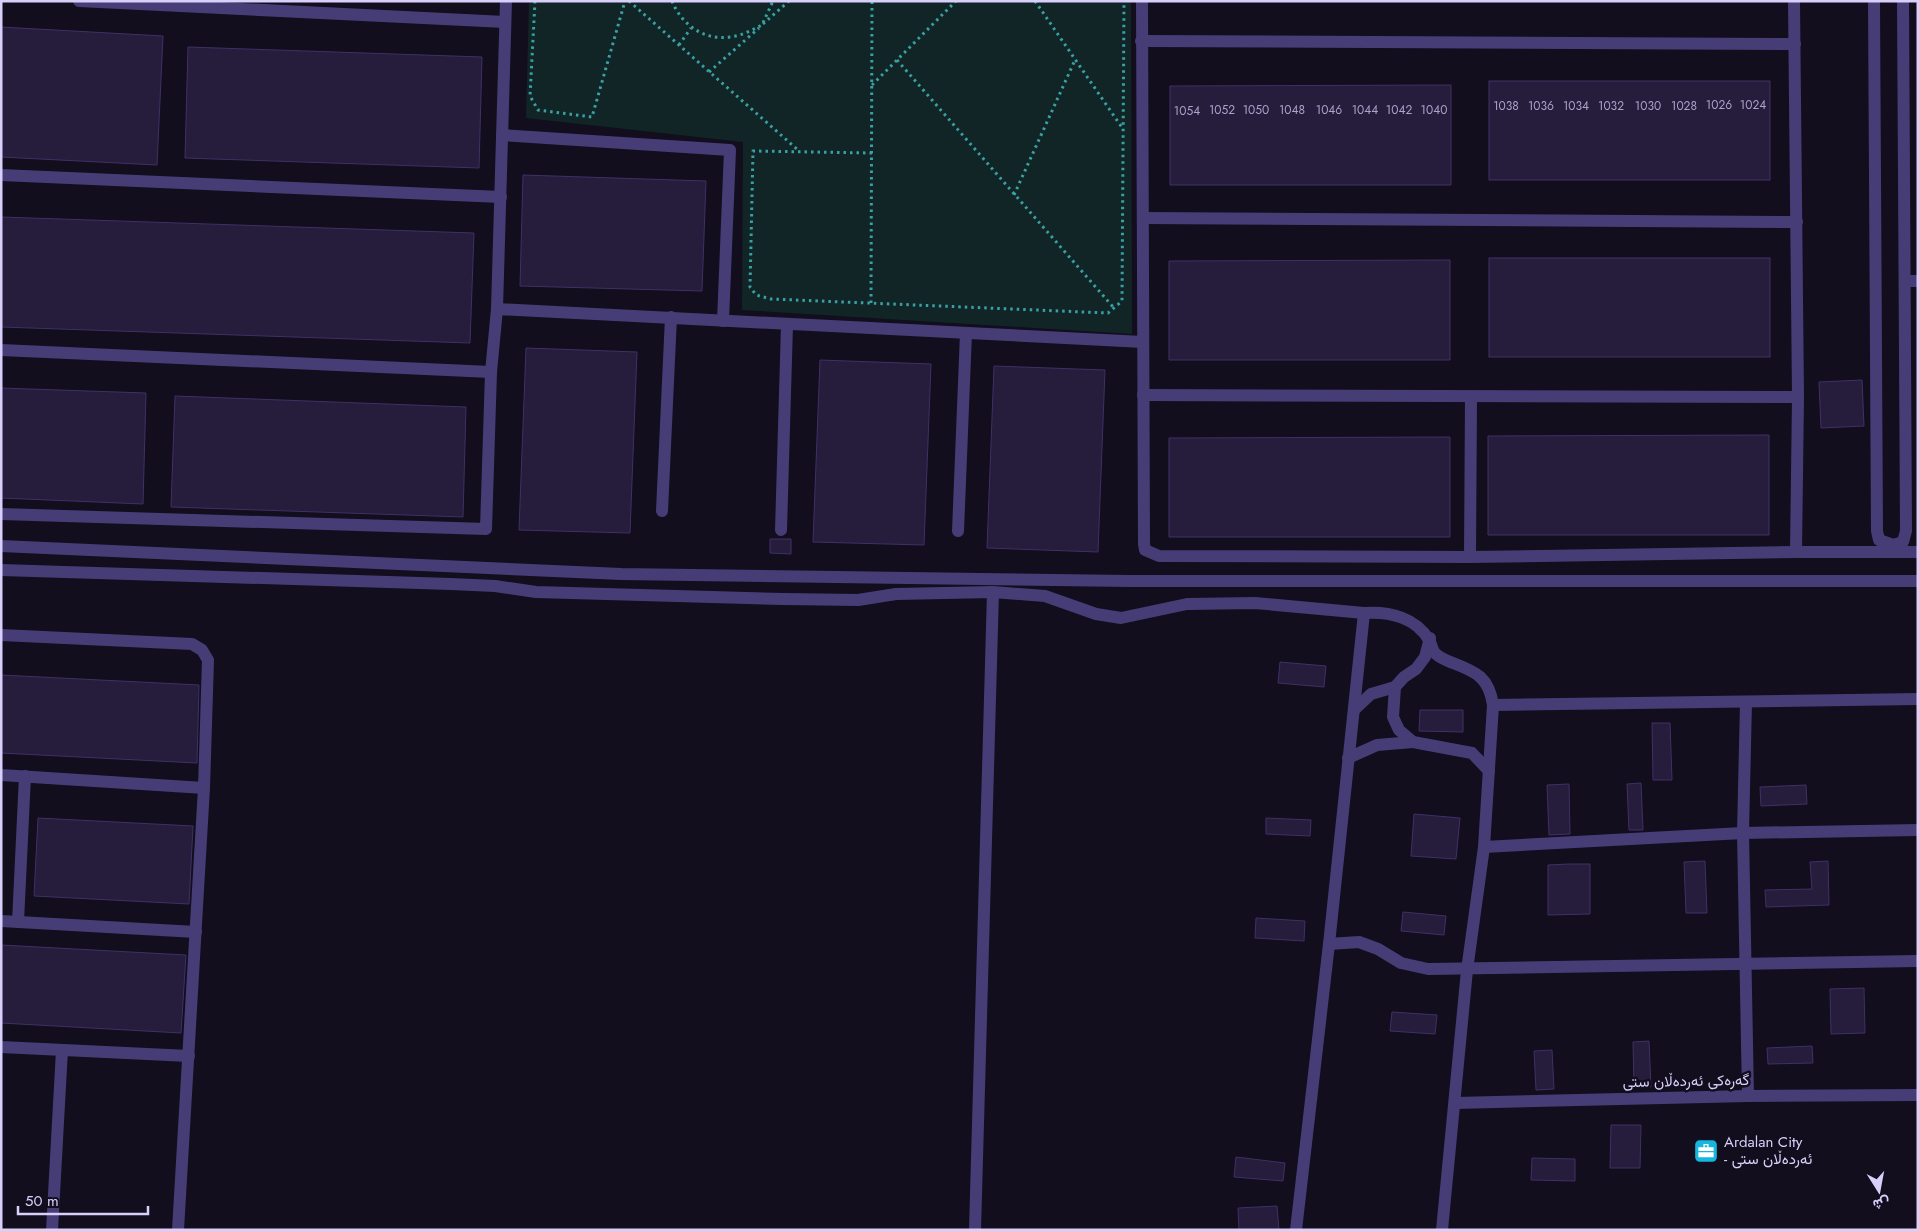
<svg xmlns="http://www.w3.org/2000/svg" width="1919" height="1231" viewBox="0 0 1919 1231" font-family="Jost,Vazirmatn,sans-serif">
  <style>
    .green { fill: #122526 }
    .building { fill: #261c3c; stroke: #403066 }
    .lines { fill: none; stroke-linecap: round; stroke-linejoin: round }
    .path { stroke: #39a0a4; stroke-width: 3; stroke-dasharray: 2.5 4; stroke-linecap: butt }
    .minor { stroke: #463d77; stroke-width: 12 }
    .tertiary { stroke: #463d77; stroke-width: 12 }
    .labels { text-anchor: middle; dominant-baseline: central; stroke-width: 5; stroke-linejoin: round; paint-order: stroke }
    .number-label { font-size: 12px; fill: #aca2ca }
    .street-label { font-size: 15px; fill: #d8cffa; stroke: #120e1d }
    .poi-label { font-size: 15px; fill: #d8cffa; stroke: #120e1d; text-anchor: start }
  </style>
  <rect width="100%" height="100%" fill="#120e1d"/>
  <!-- green -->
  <polygon class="green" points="529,1 1131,1 1132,334 742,310 743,142 526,118"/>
  <!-- building -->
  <g class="building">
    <polygon points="1,27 163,36 157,165 1,157"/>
    <polygon points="188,47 482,57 479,168 185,158"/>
    <rect x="1489" y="81" width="281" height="99"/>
    <polygon points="1451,85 1451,185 1170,185 1170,86"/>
    <polygon points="523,175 706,181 702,291 520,286"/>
    <polygon points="1,217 474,233 470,343 1,327"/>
    <rect x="1489" y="258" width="281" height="99"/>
    <polygon points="1450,260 1450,360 1169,360 1169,261"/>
    <polygon points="526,348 637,352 630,533 519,530"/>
    <polygon points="820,360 931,364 924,545 813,542"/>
    <polygon points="994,366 1105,370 1098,552 987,548"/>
    <polygon points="1862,380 1864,426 1821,428 1819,382"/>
    <polygon points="1,388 146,393 143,504 1,498"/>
    <polygon points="175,396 466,407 463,517 171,507"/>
    <polygon points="1769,435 1769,535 1488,535 1488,436"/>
    <polygon points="1450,437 1450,537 1169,537 1169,438"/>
    <polygon points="770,539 791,539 791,554 770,553"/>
    <polygon points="1280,662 1326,666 1324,687 1278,683"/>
    <polygon points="1,675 199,685 197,763 1,753"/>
    <polygon points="1420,710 1463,710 1463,732 1419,731"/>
    <polygon points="1652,723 1670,723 1672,780 1653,780"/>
    <polygon points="1641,783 1643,830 1629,830 1627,784"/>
    <polygon points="1569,784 1570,834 1549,835 1547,785"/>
    <polygon points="1806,785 1807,804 1761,806 1760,787"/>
    <polygon points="1414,814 1460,818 1456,859 1411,856"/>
    <polygon points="38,818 193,826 189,904 34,896"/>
    <polygon points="1266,818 1311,820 1310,836 1266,834"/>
    <polygon points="1705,861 1707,913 1686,913 1684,862"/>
    <polygon points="1828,861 1829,905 1766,907 1765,890 1812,889 1810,862"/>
    <polygon points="1569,864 1590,864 1590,914 1548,915 1548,865"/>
    <polygon points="1403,912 1446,916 1444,935 1401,931"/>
    <polygon points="1256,918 1305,921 1304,941 1255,938"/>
    <polygon points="1,945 186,955 181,1033 1,1023"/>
    <polygon points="1864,988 1865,1033 1831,1034 1830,989"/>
    <polygon points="1392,1012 1437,1015 1435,1034 1390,1031"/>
    <polygon points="1649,1041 1651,1087 1634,1087 1633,1042"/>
    <polygon points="1812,1046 1813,1063 1768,1064 1767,1048"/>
    <polygon points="1552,1050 1554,1089 1536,1090 1534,1051"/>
    <polygon points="1611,1125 1641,1125 1640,1168 1610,1168"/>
    <polygon points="1236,1157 1285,1163 1283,1181 1234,1177"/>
    <polygon points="1532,1158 1575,1159 1575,1181 1531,1180"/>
    <polygon points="1277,1206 1279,1230 1239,1230 1238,1208"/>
  </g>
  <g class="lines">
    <!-- path -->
    <g class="path">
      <polyline points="535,1 530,96 538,110 592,117 625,1"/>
      <polyline points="629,1 798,150"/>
      <path d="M672,1C681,24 704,41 730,37C741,36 752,30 762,25L773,1"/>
      <polyline points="1035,1 1123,129"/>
      <polyline points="763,24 789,1"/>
      <polyline points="679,45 691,28"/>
      <polyline points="897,60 1114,308"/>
      <polyline points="709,72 759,28"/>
      <polyline points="872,85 956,1"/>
      <polyline points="872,153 753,151 750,287 756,295 771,299 1108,313 1122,301 1124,1"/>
      <polyline points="1014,195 1075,60"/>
      <polyline points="871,303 872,1"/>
    </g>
    <!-- minor -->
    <g class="minor">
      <polyline points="79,1 505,22"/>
      <polyline points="1142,1 1144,544 1145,550 1159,556 1470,557 1796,552"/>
      <polyline points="1794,1 1798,397 1796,552 1918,552"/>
      <polyline points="1141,41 1795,44"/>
      <polyline points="502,135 730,150 723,321"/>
      <polyline points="1,175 501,197"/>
      <polyline points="1143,218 1797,222"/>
      <polyline points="1905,281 1918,281"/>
      <polyline points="497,309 1143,342"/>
      <polyline points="1,350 491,372"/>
      <polyline points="1143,395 1798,397"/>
      <polyline points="662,511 671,317"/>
      <polyline points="1,514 486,529 491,372 497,309 506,1"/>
      <polyline points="781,530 787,325"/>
      <polyline points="958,531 966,333"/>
      <polyline points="1470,557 1471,396"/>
      <path d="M1,570L451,584L495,586L536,592L783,599L858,600L896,594L993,592L1045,596L1096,614L1121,618L1187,604L1255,603L1364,613C1390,611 1416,618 1429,640C1432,644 1432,651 1436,654C1440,658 1448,661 1453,663C1477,672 1489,678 1493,705L1484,847L1467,970L1442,1230"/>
      <polyline points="1,635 192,644 202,650 208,660 204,788 178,1230"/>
      <polyline points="1430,638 1425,657 1416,669 1404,677 1395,687 1393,717 1399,730 1413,742 1472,753 1489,771"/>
      <polyline points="1746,702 1743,833 1748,1096"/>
      <polyline points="1493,705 1918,699"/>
      <polyline points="1354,710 1371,694 1395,687"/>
      <polyline points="1348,758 1377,745 1413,742"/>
      <polyline points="1,775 204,788"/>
      <polyline points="1484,847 1743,833 1918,830"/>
      <polyline points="1,921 196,932"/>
      <polyline points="18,922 25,776"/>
      <polyline points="1329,944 1359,942 1378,949 1401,963 1428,969 1918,961"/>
      <polyline points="1,1047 189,1056"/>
      <polyline points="1455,1103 1748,1096 1918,1095"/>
      <polyline points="52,1230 62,1050"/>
      <polyline points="975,1230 993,592"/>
      <polyline points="1296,1230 1329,944 1364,613"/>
    </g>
    <!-- tertiary -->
    <g class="tertiary">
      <polyline points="1874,1 1877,531 1879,540 1893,545 1903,542 1906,531 1903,1"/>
      <polyline points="1,546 621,574 1129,581 1918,581"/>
    </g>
  </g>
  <!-- icons -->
  <defs>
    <symbol id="office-square" viewBox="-11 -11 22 22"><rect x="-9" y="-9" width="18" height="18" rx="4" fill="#17b6de" stroke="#120e1d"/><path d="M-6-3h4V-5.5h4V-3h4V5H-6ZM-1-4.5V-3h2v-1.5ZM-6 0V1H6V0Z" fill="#fff"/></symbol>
  </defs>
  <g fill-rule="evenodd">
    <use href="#office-square" x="1692" y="1137" width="28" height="28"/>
  </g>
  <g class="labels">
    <!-- number labels -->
    <g class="number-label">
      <text x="1719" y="105">1026</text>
      <text x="1753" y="105">1024</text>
      <text x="1506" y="106">1038</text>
      <text x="1541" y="106">1036</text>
      <text x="1576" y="106">1034</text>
      <text x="1611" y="106">1032</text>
      <text x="1648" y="106">1030</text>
      <text x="1684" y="106">1028</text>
      <text x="1222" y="110">1052</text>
      <text x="1256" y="110">1050</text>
      <text x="1292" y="110">1048</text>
      <text x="1329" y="110">1046</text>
      <text x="1365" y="110">1044</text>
      <text x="1399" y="110">1042</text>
      <text x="1434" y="110">1040</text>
      <text x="1187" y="111">1054</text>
    </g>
    <!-- street labels -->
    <g class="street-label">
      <text transform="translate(1686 1081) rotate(-1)">گەرەکی ئەردەڵان ستی</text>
    </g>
    <!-- poi labels -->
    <g class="poi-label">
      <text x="1724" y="1142">Ardalan City<tspan x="1724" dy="17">- ئەردەڵان ستی</tspan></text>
    </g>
  </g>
  <!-- border -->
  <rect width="1919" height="1231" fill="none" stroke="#d8cffa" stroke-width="5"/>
  <!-- north arrow -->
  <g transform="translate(1879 1191) rotate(169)" stroke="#120e1d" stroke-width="4" paint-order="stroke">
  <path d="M0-4L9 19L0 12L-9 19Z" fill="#d8cffa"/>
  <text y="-8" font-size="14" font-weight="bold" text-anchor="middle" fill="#d8cffa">ش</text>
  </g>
  <!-- scale -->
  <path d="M18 1206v8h130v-8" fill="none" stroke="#d8cffa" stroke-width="2.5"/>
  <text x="25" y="1206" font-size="15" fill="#d8cffa" stroke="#120e1d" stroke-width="4" paint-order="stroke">50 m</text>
</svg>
